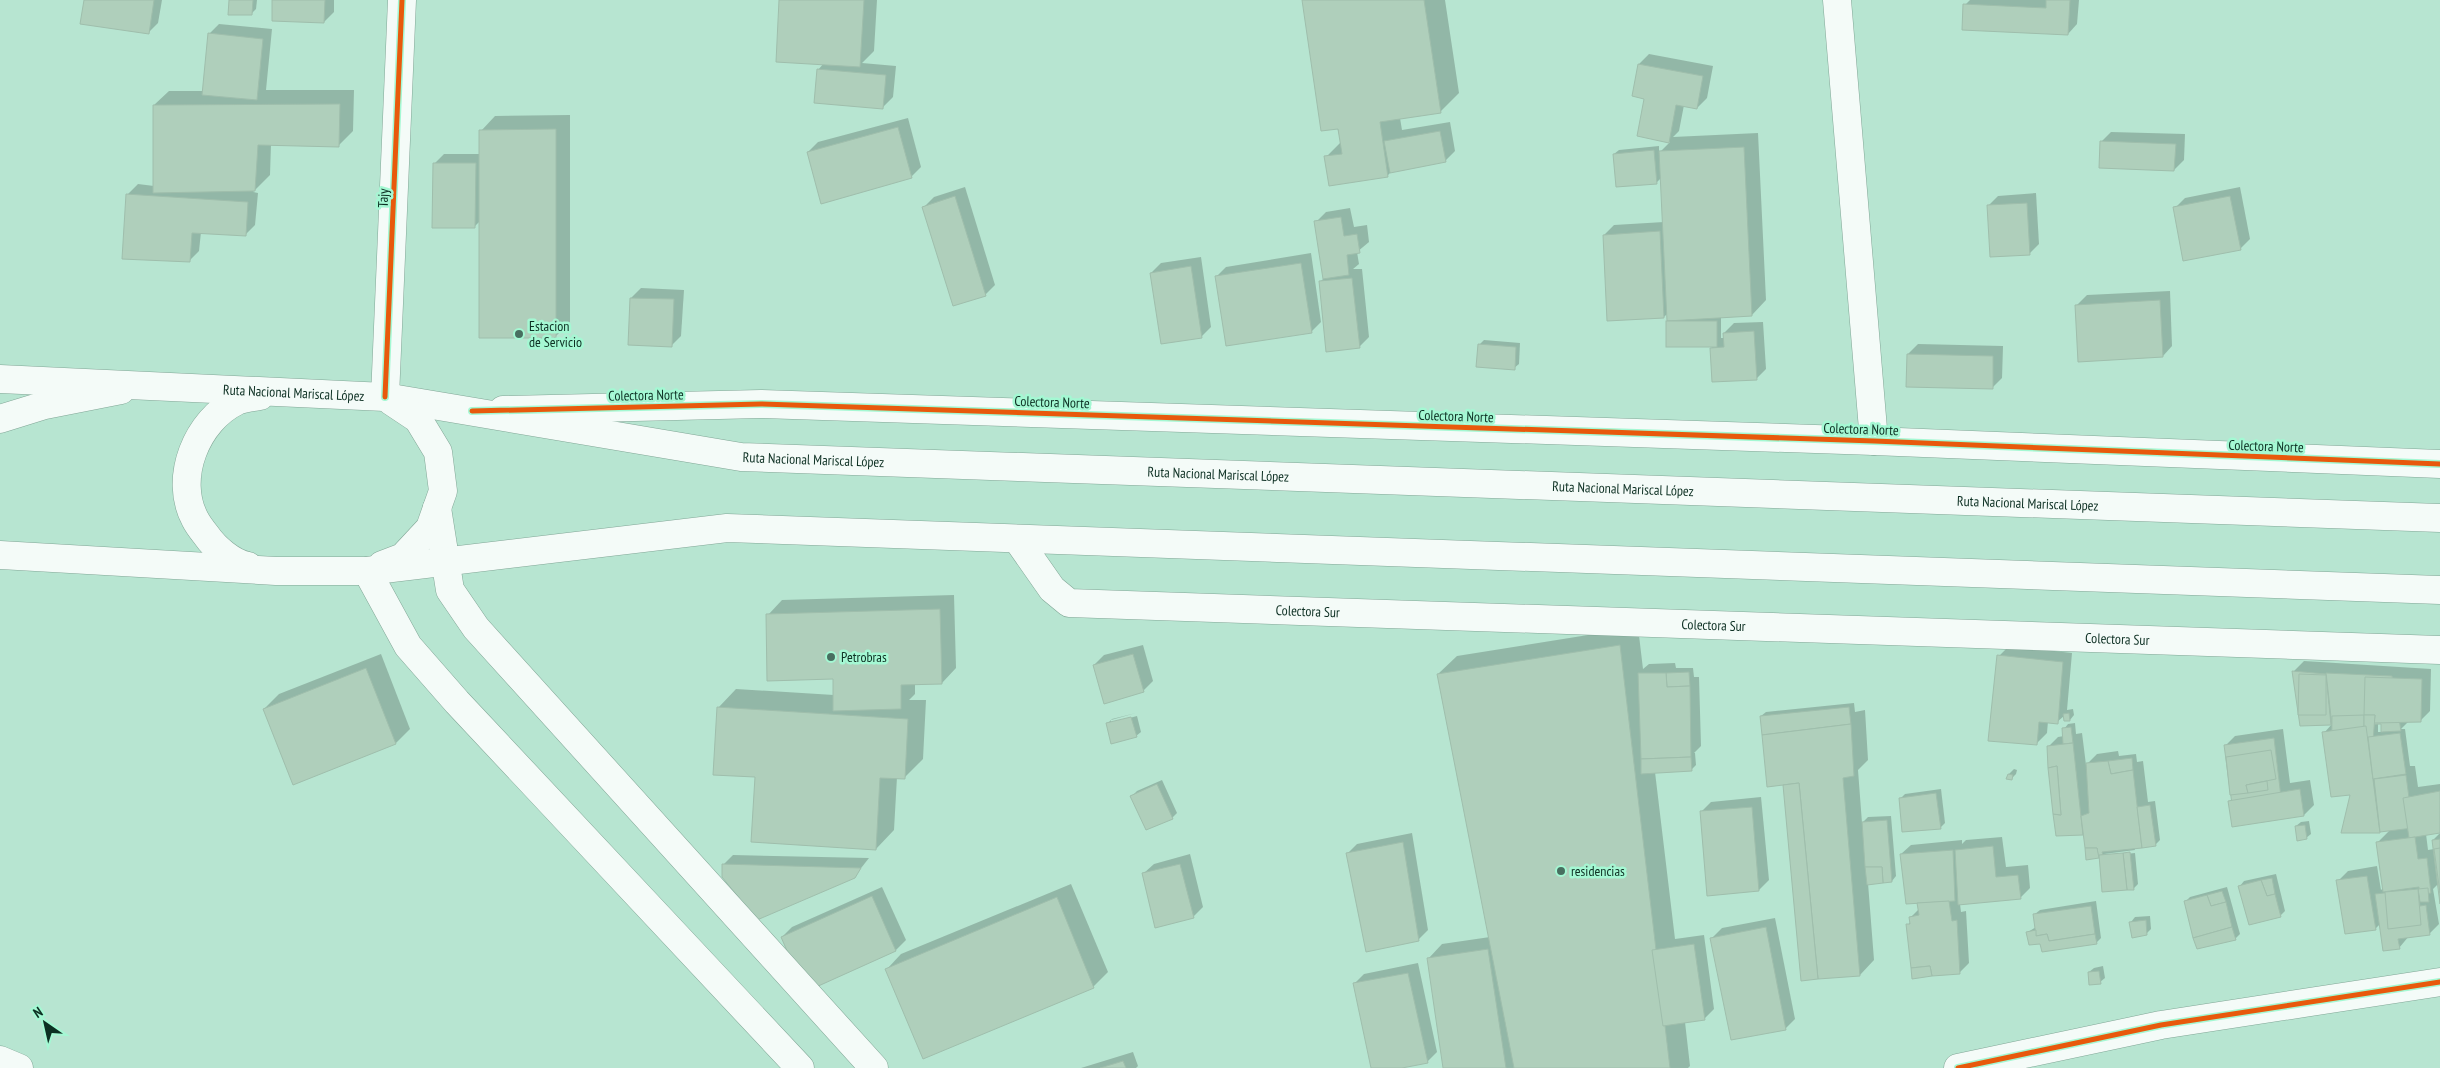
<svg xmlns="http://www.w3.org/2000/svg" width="2440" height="1068" viewBox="0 0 2440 1068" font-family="'PT Sans Narrow',sans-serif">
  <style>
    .shadow { fill: #0003; fill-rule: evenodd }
    .building { fill: #afcfbb; stroke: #9fbeac }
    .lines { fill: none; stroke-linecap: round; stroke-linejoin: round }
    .minor-casing { stroke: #81a696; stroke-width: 29 }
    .major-casing { stroke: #81a696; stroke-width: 29 }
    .highway-casing { stroke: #81a696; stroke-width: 29 }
    .minor { stroke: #f4fbf8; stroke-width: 28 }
    .major { stroke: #f4fbf8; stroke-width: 28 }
    .highway { stroke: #f4fbf8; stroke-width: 28 }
    .cycleway-casing { stroke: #a4f8d3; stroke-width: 8 }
    .cycleway { stroke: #e8590c; stroke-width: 5 }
    .poi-dot { fill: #486f60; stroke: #a4f8d3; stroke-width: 2 }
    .labels { text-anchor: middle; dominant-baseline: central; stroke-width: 5; stroke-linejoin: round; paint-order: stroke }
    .street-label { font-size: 14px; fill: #0d3023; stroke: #a4f8d3 }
    .poi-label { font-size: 14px; fill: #0d3023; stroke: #a4f8d3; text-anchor: start }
  </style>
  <rect width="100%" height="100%" fill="#b7e5d1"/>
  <!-- shadow -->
  <g class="shadow">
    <polygon points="85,0 162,0 158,23 148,33"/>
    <polygon points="230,0 257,0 256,9 251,14"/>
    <polygon points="273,0 334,0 334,12 324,22"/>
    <polygon points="781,0 877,0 874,51 862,63 896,66 893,97 883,107 818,70 824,63"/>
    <polygon points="1303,0 1445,0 1459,93 1440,112 1400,118 1402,130 1450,122 1455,151 1445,161 1392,171 1387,176 1326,157 1341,142"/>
    <polygon points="1970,0 2079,0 2077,24 2068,34 1965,5"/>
    <polygon points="219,24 272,29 266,90 354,90 353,131 338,146 271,144 270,175 253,192 258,193 255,225 245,235 201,232 199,251 189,261 128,194 138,184 154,186 154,105 169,91 204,91 209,34"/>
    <polygon points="1649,54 1713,66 1707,98 1697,108 1684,105 1679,131 1673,137 1758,133 1766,300 1752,315 1721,316 1721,338 1725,338 1724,333 1734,323 1763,322 1766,369 1756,379 1711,348 1714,346 1667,321 1668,313 1664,317 1604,235 1614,225 1664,222 1662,177 1657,182 1614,154 1619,150 1659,146 1659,153 1670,142 1638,135 1645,98 1633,95 1639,64"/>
    <polygon points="570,115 570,322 556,336 481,220 474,227 434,164 444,154 481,154 481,131 495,116"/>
    <polygon points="908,118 921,167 911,177 808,152 818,142"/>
    <polygon points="2111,132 2185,134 2184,160 2174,170 2101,142"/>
    <polygon points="965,187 995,285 985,295 924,207 934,197"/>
    <polygon points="2240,187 2250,239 2240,249 2175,208 2185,198"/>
    <polygon points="2036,193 2039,244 2029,254 1988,206 1998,196"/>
    <polygon points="1350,208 1354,227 1367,225 1369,242 1357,252 1359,264 1353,269 1362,269 1369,337 1359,347 1320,282 1324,278 1316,222 1326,212"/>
    <polygon points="1311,253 1321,322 1311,332 1216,277 1226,267"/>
    <polygon points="1201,257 1211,327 1201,337 1151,273 1161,263"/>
    <polygon points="641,288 684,290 681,336 671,346 631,298"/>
    <polygon points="2170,291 2172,346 2163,356 2077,305 2087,295"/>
    <polygon points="1484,340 1520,343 1519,364 1514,368 1479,345"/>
    <polygon points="1918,344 2003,346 2002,378 1992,388 1908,354"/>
    <polygon points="954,595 956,668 942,683 915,684 915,694 909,700 926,700 923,759 904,778 897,777 894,830 876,849 756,776 718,708 736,689 834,695 834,677 768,615 782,600"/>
    <polygon points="1638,627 1643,669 1649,664 1675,663 1676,668 1693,668 1694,677 1699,677 1701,746 1694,753 1695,753 1696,765 1691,770 1655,772 1675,939 1704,935 1714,1009 1704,1019 1685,1022 1690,1066 1688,1068 1444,1068 1428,959 1442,944 1490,937 1438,674 1457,656"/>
    <polygon points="1143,645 1153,681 1143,691 1094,665 1104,655"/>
    <polygon points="2009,646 2072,653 2067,710 2073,709 2074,715 2070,720 2064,716 2057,722 2048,721 2047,733 2037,743 1999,656"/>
    <polygon points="381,654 410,729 396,743 264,709 279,694"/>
    <path d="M2304,661L2431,669L2430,711L2420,721H2409L2401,729H2405L2410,766H2415L2418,787L2440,784V832L2426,834L2428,850L2434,849L2433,840L2440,833V887L2439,883L2433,889L2439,924L2429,934L2409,936L2399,948L2380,924L2375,929L2338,881L2348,871L2377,866L2381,890L2384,887L2378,842L2390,830L2342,832L2352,793L2324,733L2332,724L2302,725L2294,671ZM2378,723H2382L2383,732H2378Z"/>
    <polygon points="1854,703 1855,712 1865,710 1868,760 1858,770 1862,823 1868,817 1891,816 1896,876 1892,881 1868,883 1874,960 1860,975 1802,979 1785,783 1761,716 1766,712"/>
    <polygon points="1136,713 1111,720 1111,723 1137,716 1141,732 1136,736 1107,724 1112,719"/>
    <polygon points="2075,723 2076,734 2082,733 2086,765 2097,754 2118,751 2119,756 2136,754 2137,762 2143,761 2148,802 2155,801 2160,840 2155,845 2134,847 2135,850 2104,854 2104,856 2135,853 2138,884 2133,889 2100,855 2098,856 2084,834 2057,835 2048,747 2058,737 2064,736 2064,729 2068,724"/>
    <polygon points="2283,729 2290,783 2310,780 2314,805 2304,815 2233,825 2230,801 2233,798 2225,746 2235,736"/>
    <polygon points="2014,769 2017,770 2016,774 2011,779 2009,774"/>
    <polygon points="1162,780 1177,813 1172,818 1132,796 1137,791"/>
    <polygon points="1941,789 1945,823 1940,828 1900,799 1905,794"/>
    <polygon points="1761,797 1769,880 1759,890 1701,812 1711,802"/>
    <polygon points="2309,821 2311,834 2306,838 2296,826 2301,822"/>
    <polygon points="1412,833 1428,930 1418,940 1347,854 1357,844"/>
    <polygon points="2002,837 2006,867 2028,865 2030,888 2021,897 1960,904 1961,912 1966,911 1969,963 1959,973 1908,925 1911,921 1911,917 1919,909 1901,854 1911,845 1962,840 1962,844 1966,840"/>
    <polygon points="1190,854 1203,907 1193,917 1144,873 1154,864"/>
    <polygon points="733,855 869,858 854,877 723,865"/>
    <polygon points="2276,874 2285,911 2280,916 2240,886 2244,881"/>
    <polygon points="1071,884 1108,972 1093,987 887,969 901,954"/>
    <polygon points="882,887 906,940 896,950 806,990 782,937 792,927"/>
    <polygon points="2227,887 2240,934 2235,939 2185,902 2190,897"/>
    <polygon points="2096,901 2101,938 2096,943 2042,942 2028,932 2036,927 2035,914 2040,910"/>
    <polygon points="2150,916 2151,929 2146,934 2131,922 2135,917"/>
    <polygon points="1775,918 1795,1019 1785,1029 1712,938 1722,928"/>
    <polygon points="1418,963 1437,1052 1427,1062 1396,1068 1372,1068 1354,984 1364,974"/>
    <polygon points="2103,966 2105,978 2100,982 2089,972 2094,968"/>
    <polygon points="1133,1052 1138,1066 1136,1068 1081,1068"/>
  </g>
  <!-- building -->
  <g class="building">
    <polygon points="84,0 154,0 149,34 80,24"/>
    <polygon points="229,0 253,0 252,15 228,15"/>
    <polygon points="272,0 325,0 324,23 272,21"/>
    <polygon points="779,0 864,0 860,67 776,62"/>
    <polygon points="1302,0 1424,0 1441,113 1380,122 1388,177 1329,186 1324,156 1342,154 1338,129 1321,131"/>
    <polygon points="2046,0 2070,0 2068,35 1962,30 1963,4 2046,8"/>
    <polygon points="208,33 263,39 257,100 202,95"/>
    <polygon points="1638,64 1703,76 1697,109 1676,105 1669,143 1637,136 1644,99 1632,96"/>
    <polygon points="817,69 886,75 883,109 814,103"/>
    <polygon points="340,104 339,147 258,145 255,191 153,193 153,105"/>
    <polygon points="898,127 912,178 821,204 807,152"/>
    <polygon points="556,129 556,338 479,338 479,130"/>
    <polygon points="1440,131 1446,162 1390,173 1384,141"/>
    <polygon points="2100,141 2176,144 2174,171 2099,168"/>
    <polygon points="1744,147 1752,316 1667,321 1659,151"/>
    <polygon points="1654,150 1657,184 1616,187 1613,154"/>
    <polygon points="433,163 476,163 475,228 432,228"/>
    <polygon points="126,194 248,202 246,236 192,233 190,262 122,259"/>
    <polygon points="955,196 986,296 953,306 922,207"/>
    <polygon points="2230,196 2241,250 2183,261 2173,207"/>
    <polygon points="2027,203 2030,255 1990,257 1987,205"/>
    <polygon points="1341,217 1344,236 1357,234 1360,253 1347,255 1349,275 1323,279 1314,221"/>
    <polygon points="1660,231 1664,318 1607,321 1603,235"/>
    <polygon points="1301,263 1312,333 1226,346 1215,276"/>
    <polygon points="1191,266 1202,338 1161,344 1150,273"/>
    <polygon points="1352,278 1360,348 1326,352 1319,281"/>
    <polygon points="630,298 674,299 672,347 628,345"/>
    <polygon points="2160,300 2163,357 2078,362 2075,305"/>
    <rect x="1666" y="321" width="51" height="26"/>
    <polygon points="1754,331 1757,380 1712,382 1710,348 1724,347 1723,333"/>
    <polygon points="1478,344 1516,347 1515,370 1476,367"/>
    <polygon points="1907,354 1993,356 1993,389 1906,387"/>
    <polygon points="940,609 942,684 901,685 901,709 833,711 833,679 767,681 766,614"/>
    <polygon points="1620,645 1670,1068 1514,1068 1437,674"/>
    <polygon points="1133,654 1144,692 1104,704 1093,665"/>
    <polygon points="1997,655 2063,662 2058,724 2039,722 2037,745 1988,741"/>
    <polygon points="366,668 396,744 293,785 263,709"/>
    <polygon points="2292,671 2326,674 2331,725 2300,726"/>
    <polygon points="1689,672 1690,686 1667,687 1666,673"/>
    <polygon points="1638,673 1666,673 1667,687 1690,686 1691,757 1641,759"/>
    <polygon points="2326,673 2392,676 2401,731 2381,732 2381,724 2332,726"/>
    <polygon points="2299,674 2326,675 2326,715 2298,715"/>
    <polygon points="2365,677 2422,679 2421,722 2374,723 2375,715 2364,715"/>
    <polygon points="717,707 908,719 905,779 880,778 876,850 751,842 755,777 713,775"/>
    <polygon points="1849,707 1851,724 1762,735 1760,716"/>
    <polygon points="2069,713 2070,721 2064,721 2063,714"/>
    <polygon points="2364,715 2364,741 2373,742 2372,787 2331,787 2332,716"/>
    <polygon points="2364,715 2375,715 2373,742 2364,741"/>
    <polygon points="1131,717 1137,737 1111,744 1106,723"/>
    <polygon points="1851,724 1854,776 1843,778 1860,976 1818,979 1799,783 1767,787 1762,735"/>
    <polygon points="2366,726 2380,833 2341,833 2350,795 2331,797 2322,732"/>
    <polygon points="2071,727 2073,743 2063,744 2062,728"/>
    <polygon points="2400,733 2406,774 2373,779 2368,737"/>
    <polygon points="2274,738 2281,797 2232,804 2224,745"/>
    <polygon points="2073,743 2083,835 2056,836 2053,814 2061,815 2057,766 2048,768 2047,746"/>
    <polygon points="2271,750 2276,779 2246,785 2248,793 2230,795 2226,757"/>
    <polygon points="1691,757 1692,771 1641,774 1641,759"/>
    <polygon points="2132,758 2133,770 2111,774 2108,761"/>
    <polygon points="2108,761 2111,774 2133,770 2142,848 2102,852 2103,855 2098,856 2097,848 2085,848 2081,816 2089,813 2086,763"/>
    <polygon points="2057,766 2061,815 2053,814 2048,768"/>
    <polygon points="2008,774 2013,775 2012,780 2006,779"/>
    <polygon points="2406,775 2413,828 2380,832 2374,779"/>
    <polygon points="2267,781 2268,790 2248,793 2246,785"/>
    <polygon points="1799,783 1818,979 1801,981 1783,785"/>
    <polygon points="1157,784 1173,819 1146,830 1130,796"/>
    <polygon points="2300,789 2304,816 2232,827 2228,801"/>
    <polygon points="2440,791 2440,833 2409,838 2403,798"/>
    <polygon points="1936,793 1941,829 1902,832 1899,798"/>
    <polygon points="2150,805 2156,846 2142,848 2137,807"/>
    <polygon points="1752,807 1759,891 1707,896 1700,811"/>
    <polygon points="1887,820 1892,882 1883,883 1882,867 1865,867 1862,822"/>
    <polygon points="2305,825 2307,839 2297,841 2295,826"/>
    <polygon points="2415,837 2418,859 2427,858 2431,893 2419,895 2419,887 2383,892 2376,842"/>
    <polygon points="2440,839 2440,904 2432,840"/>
    <polygon points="1403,842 1419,941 1366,952 1346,853"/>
    <polygon points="1993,846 1996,877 2018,875 2021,899 1958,905 1955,850"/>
    <polygon points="2085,848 2097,848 2099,858 2086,860"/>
    <polygon points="2440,848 2440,893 2434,849"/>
    <polygon points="1953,850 1955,901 1906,904 1900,854"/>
    <polygon points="2130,852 2134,890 2127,890 2123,853"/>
    <polygon points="2123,853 2127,890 2102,892 2099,855"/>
    <polygon points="722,864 861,868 855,878 757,920 722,877"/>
    <polygon points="1180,864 1194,918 1155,928 1142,873"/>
    <polygon points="1865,867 1882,867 1883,883 1867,885"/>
    <polygon points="2367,876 2376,930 2345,934 2336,880"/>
    <polygon points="2272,878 2275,894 2267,896 2261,880"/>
    <polygon points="2261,880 2267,896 2275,894 2281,917 2249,925 2238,886"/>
    <polygon points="2428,888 2429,902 2420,902 2418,889"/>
    <polygon points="2418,889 2420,906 2426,905 2430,935 2398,939 2400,949 2383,951 2375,894"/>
    <polygon points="2418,889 2421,925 2388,929 2385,892"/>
    <polygon points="2222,891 2226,902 2211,906 2207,895"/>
    <polygon points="2207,895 2211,906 2226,902 2232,927 2193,938 2184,901"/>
    <polygon points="872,896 896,951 805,992 781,937"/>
    <polygon points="1057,897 1094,988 923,1059 885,969"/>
    <polygon points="1949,901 1952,921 1957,920 1960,974 1932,976 1930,966 1911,968 1906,924 1910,924 1909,917 1919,915 1917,903"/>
    <polygon points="2091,906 2095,934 2049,941 2047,934 2036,936 2033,914"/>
    <polygon points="2146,920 2147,935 2132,938 2129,922"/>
    <polygon points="1766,927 1786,1030 1731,1040 1710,938"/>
    <polygon points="2232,927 2236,940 2197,949 2193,938"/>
    <polygon points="2036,930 2036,936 2047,934 2049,941 2095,934 2097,944 2042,952 2040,944 2029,945 2026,932"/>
    <polygon points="1694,944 1705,1020 1663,1026 1652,950"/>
    <polygon points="1488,949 1506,1068 1443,1068 1427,958"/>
    <polygon points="1930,966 1932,976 1912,979 1911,968"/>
    <polygon points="2099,971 2101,984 2089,985 2088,972"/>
    <polygon points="1408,973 1428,1063 1402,1068 1371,1068 1353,983"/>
    <polygon points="1123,1061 1126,1068 1100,1068"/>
  </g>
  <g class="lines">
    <defs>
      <g id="minor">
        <polyline points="1837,0 1874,441"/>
        <polyline points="385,397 402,0"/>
        <polyline points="503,410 761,404 1874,441 2440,464"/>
        <polyline points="0,419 45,405 121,390"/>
        <path id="s1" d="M1017,539L1052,589L1069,603L2440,650"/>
        <polyline points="0,1060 19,1068"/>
        <polyline points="1958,1068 2161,1025 2440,982"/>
      </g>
      <g id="major">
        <polyline points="437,508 450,590 476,628 874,1068"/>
        <polyline points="367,571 408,646 457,702 800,1068"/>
      </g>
      <g id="highway">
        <path id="s2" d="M0,379L385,397L741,457L2440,518"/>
        <polyline points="0,555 276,571 367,571 727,528 2440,590"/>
        <polyline points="382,565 403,557 430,528 443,491 438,452 418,419 391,401"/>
        <path d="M248,566C232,563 215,548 206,535C202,530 198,525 195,519C173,478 197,420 237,401C244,398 253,397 260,396"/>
      </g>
    </defs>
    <!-- minor casing -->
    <use href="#minor" class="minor-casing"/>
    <!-- major casing -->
    <use href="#major" class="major-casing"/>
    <!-- highway casing -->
    <use href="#highway" class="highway-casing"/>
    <!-- minor -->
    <use href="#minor" class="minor"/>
    <!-- major -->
    <use href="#major" class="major"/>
    <!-- highway -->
    <use href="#highway" class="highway"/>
    <defs>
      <g id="cycleway">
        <polyline points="385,397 402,0"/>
        <polyline points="472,411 761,404 1874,441 2440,464"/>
        <polyline points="1958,1068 2161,1025 2440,982"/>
      </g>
    </defs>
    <!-- cycleway casing -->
    <use href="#cycleway" class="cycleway-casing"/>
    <!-- cycleway -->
    <use href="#cycleway" class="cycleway"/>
  </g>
  <!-- markers -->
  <g class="poi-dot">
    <circle cx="519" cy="334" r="5"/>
    <circle cx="831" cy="657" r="5"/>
    <circle cx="1561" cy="871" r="5"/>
  </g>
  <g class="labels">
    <!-- street labels -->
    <g class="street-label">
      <text transform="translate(383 198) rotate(-88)">Tajy</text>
      <text stroke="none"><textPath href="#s2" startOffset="294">Ruta Nacional Mariscal López</textPath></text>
      <text transform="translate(646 395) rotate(-1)">Colectora Norte</text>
      <text transform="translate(1052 402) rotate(2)">Colectora Norte</text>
      <text transform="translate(1456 416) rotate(2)">Colectora Norte</text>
      <text transform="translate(1861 429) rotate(2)">Colectora Norte</text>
      <text transform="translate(2266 446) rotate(2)">Colectora Norte</text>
      <text stroke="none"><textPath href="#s2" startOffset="819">Ruta Nacional Mariscal López</textPath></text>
      <text stroke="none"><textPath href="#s2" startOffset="1224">Ruta Nacional Mariscal López</textPath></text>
      <text stroke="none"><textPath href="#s2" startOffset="1629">Ruta Nacional Mariscal López</textPath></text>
      <text stroke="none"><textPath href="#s2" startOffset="2034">Ruta Nacional Mariscal López</textPath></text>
      <text stroke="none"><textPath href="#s1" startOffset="322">Colectora Sur</textPath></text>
      <text stroke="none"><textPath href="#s1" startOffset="728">Colectora Sur</textPath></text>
      <text stroke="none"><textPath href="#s1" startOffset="1132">Colectora Sur</textPath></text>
    </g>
    <!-- poi labels -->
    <g class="poi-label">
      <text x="529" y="326">Estacion<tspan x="529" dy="16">de Servicio</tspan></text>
      <text x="841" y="657">Petrobras</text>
      <text x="1571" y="871">residencias</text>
    </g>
  </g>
  <!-- north arrow -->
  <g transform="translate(45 1023) rotate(326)" stroke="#a4f8d3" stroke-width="4" paint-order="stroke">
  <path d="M0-4L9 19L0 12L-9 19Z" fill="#0d3023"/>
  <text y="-8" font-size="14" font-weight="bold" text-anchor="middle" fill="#0d3023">N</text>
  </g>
</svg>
